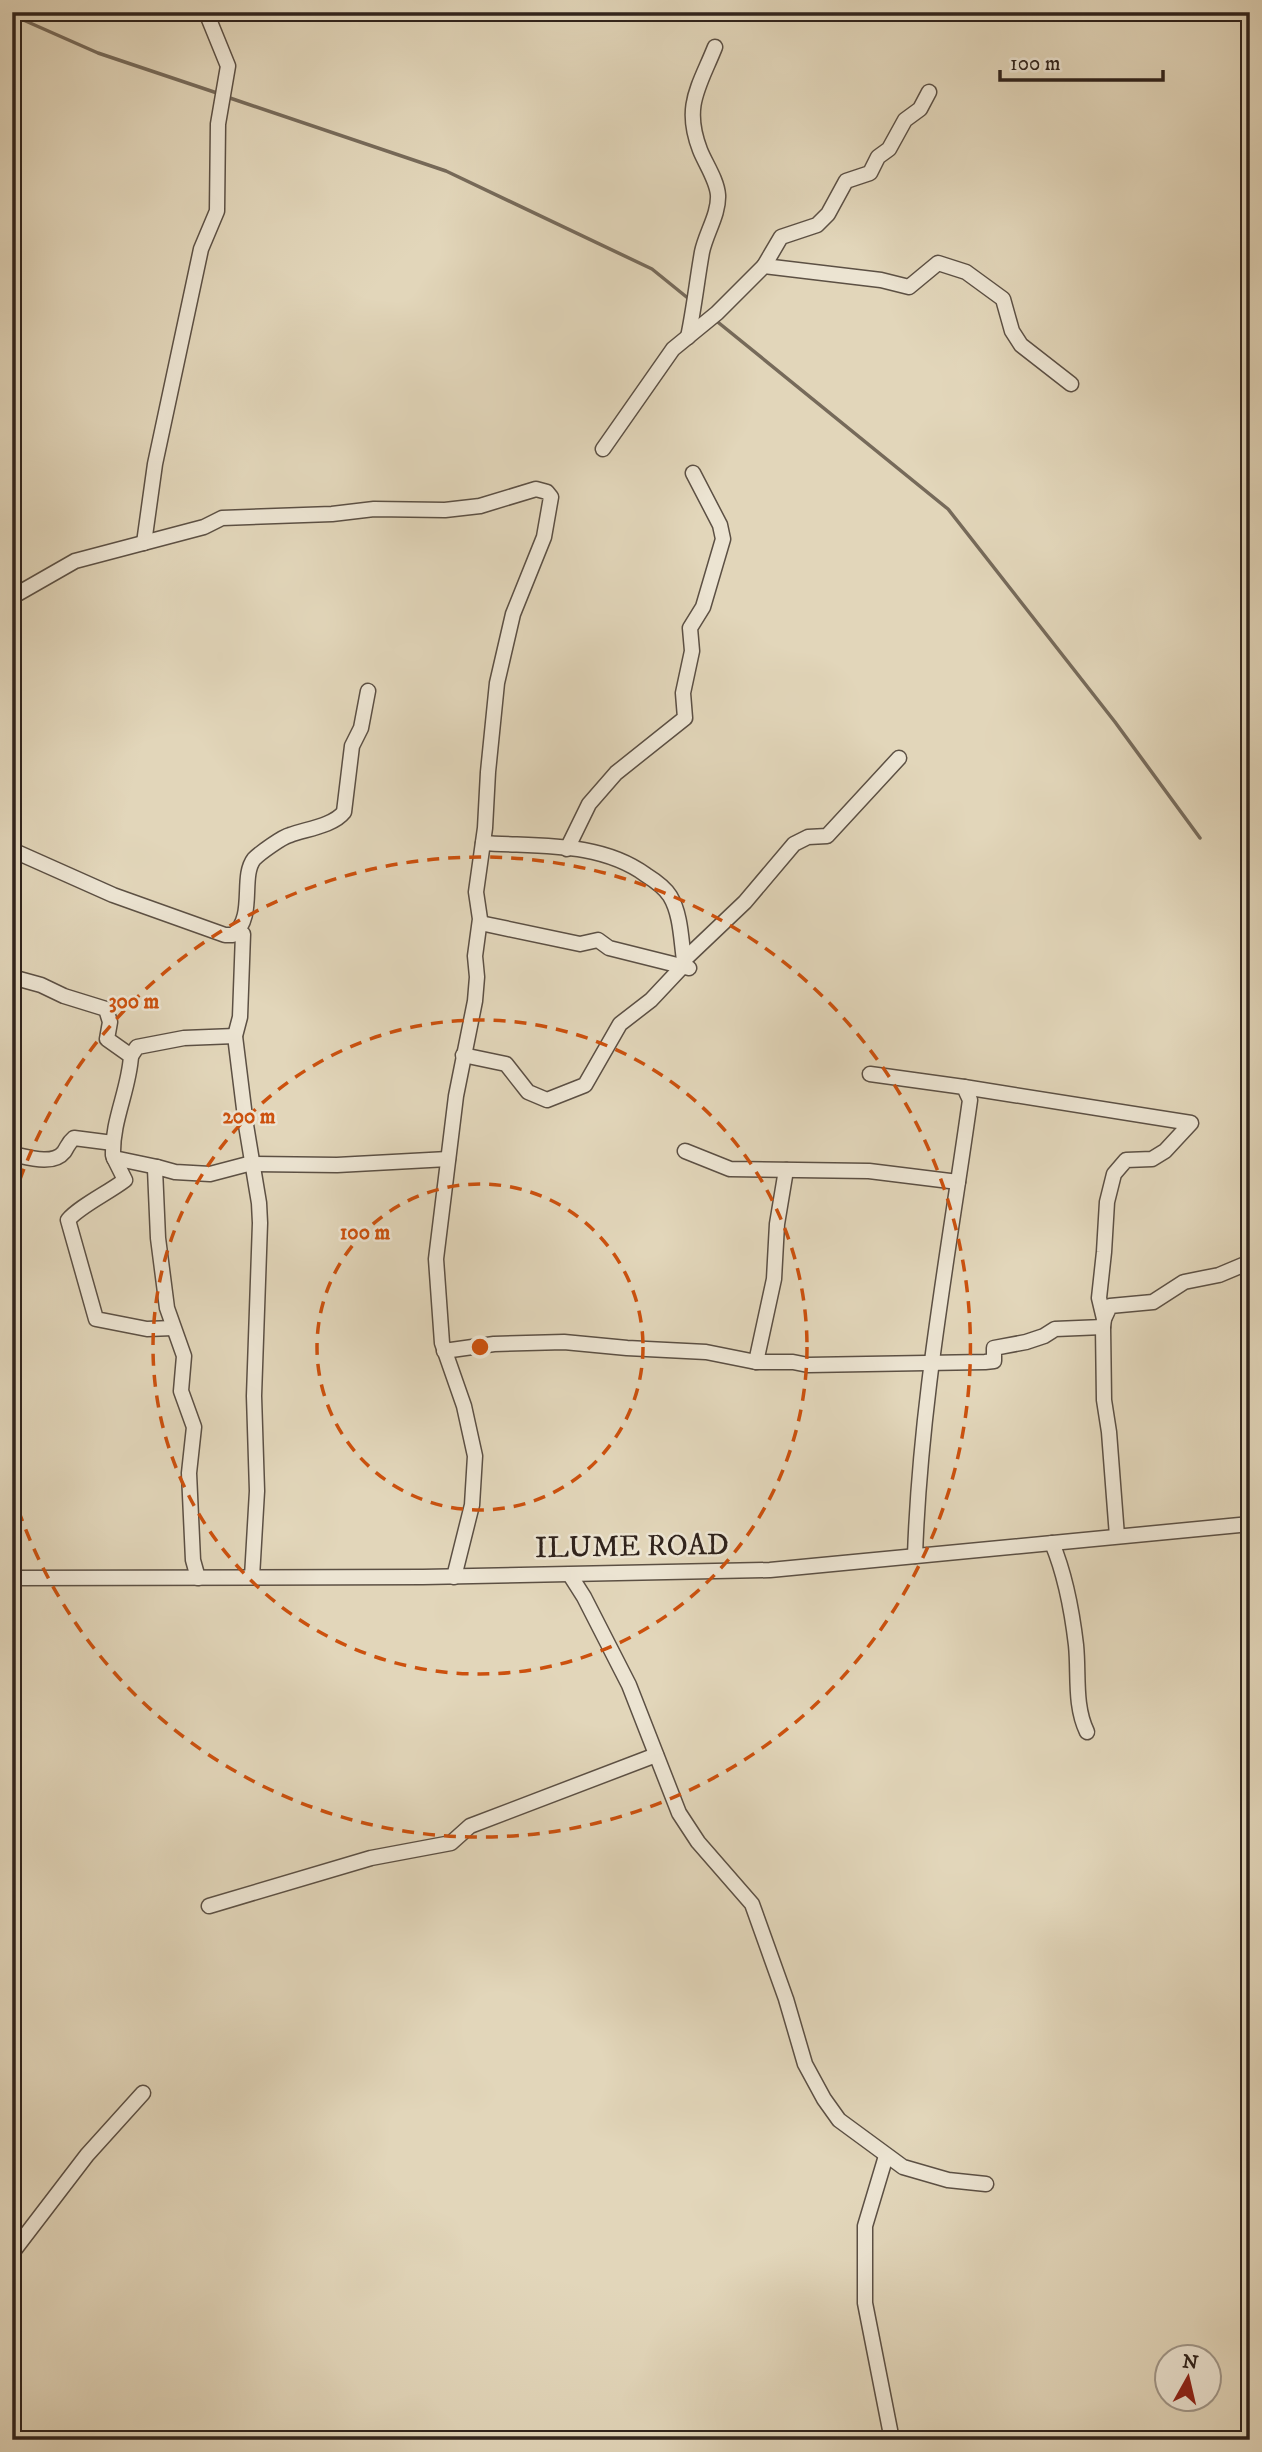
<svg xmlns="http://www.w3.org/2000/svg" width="1262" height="2452" viewBox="0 0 1262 2452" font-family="'IM FELL DW Pica',serif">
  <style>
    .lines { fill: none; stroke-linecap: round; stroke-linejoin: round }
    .stream { stroke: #766a5a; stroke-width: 3.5 }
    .minor-casing { stroke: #5c5044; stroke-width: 17 }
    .minor { stroke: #ece4d2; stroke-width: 14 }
    .ring { fill: none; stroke: #cc510e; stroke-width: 3.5; stroke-dasharray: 12 9 }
    .labels { text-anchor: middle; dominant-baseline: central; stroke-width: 5; stroke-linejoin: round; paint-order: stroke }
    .street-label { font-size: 30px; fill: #30231c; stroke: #ece4d2 }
    .centre { fill: #cc510e; stroke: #ece4d2; stroke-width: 3.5 }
    .ring-label { font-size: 21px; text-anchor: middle; font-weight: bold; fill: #cc510e; stroke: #ece4d2; stroke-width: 5; stroke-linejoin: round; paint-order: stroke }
  </style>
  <rect width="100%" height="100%" fill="#e2d6ba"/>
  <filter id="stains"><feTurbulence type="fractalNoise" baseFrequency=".00286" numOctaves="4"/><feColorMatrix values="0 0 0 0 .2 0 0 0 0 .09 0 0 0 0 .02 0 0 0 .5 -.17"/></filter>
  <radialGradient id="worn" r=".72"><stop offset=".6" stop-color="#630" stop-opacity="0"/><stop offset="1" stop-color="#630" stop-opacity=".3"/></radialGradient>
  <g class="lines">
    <!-- stream -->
    <g class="stream">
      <polyline points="12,15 98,53 220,94"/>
      <polyline points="227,97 446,171 652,269 689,299"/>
      <polyline points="714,319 948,509 1115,722 1200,838"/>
    </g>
    <defs>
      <g id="minor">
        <polyline points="764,266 781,237 817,225 828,214 846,181 870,173 878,157 889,149 905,120 920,109 929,92"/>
        <path d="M688,337C694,309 697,280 702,252C706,233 719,214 718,195C717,180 705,163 700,150C683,106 699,87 715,47"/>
        <polyline points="603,449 673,349 717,313 764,266 881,280 909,287 938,263 966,272 1003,299 1012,331 1021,345 1071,384"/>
        <polyline points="144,543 155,464 201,249 217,211 218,124 228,66 206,12"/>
        <polyline points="12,597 75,561 204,527 222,518 332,514 374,509 445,510 480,506 536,489 547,492 551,497 544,537 513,614 497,683 488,772 485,828 476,892 480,919 475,956 477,977 475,1001 456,1096 436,1259 442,1343 464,1406 475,1456 472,1505 454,1577"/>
        <path d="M483,843C538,847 599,841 646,875C654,880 665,888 670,896C681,914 681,940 684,960"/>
        <polyline points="567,849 589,804 616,773 685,718 683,693 692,651 690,628 703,607 723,539 720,525 693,473"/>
        <path d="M12,850L113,895L225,935H233C256,917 240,877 254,859C260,853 282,837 290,835C306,829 333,826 344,812L352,746L361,728L368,691"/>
        <polyline points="485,924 580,944 598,940 609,948 689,968"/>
        <polyline points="243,934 240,1017 235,1036 246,1125 259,1203 260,1223 254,1396 257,1491 252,1577"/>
        <path d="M12,977L41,985L64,996L106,1009L110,1022L107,1039L131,1056C129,1090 112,1120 113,1155L114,1158L157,1167"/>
        <polyline points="463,1055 506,1064 528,1092 547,1100 585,1085 620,1024 651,1000 682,967 684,960 745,902 794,844 808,837 827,836 899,758"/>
        <polyline points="131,1056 137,1047 184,1038 235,1036"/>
        <path d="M870,1074L964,1087L970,1100C949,1251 920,1403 915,1556"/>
        <polyline points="964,1087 1191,1123 1165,1151 1152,1159 1126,1160 1114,1174 1107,1202 1104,1252 1099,1298 1104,1319"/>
        <polyline points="685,1151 730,1169 869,1171 958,1182"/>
        <path d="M12,1154C27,1157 53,1166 64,1152C68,1146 68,1143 74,1138L113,1143"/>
        <path d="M114,1158L125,1180C108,1193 80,1206 68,1220L96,1319L147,1329L173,1328"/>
        <polyline points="1103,1327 1104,1400 1109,1432 1117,1536"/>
        <polyline points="444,1351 494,1344 564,1342 627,1348 706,1352 756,1362 793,1362 808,1365 985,1362 994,1361 994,1348 1026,1342 1044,1336 1055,1329 1103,1327 1104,1319 1110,1306 1153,1302 1184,1282 1219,1275 1250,1262"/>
        <polyline points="756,1362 774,1279 777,1224 786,1170"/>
        <path d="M1052,1543C1065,1574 1072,1611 1076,1645C1079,1674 1074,1705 1087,1732"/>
        <polyline points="570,1575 584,1597 629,1685 679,1813 698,1842 752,1904 786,1999 805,2064 824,2099 839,2120 903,2167 948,2180 986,2184"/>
        <polyline points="12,1578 423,1577 770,1570 1250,1524"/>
        <polyline points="198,1578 193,1560 189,1473 194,1427 181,1391 184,1356 167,1308 158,1238 155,1169 157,1167 175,1172 210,1174 248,1164 337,1165 448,1159"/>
        <polyline points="209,1906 371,1858 451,1843 470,1826 656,1755"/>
        <polyline points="886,2156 865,2226 865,2303 892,2440"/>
        <polyline points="12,2253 87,2155 143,2093"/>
        <polyline points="93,2440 126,2440"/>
      </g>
    </defs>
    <!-- minor casing -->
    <use href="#minor" class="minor-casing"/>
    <!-- minor -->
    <use href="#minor" class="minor"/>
  </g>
  <!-- distance rings -->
  <g class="ring">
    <circle cx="480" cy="1347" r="163"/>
    <circle cx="480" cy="1347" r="327"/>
    <path d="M13 1200A490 490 0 1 1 13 1494"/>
  </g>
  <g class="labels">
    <!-- street labels -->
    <g class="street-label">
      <text transform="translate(632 1547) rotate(-1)">ILUME ROAD</text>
    </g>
  </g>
  <circle cx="480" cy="1347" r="10" class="centre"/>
  <g class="ring-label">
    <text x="134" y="1008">300 m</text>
    <text x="249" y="1123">200 m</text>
    <text x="365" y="1239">100 m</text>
  </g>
  <!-- margin -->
  <rect width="1262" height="2452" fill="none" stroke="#e2d6ba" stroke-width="42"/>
  <rect x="14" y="14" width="1234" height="2424" fill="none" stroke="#30231c" stroke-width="3.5"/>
  <rect x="21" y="21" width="1220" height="2410" fill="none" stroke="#30231c" stroke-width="2"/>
  <!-- north arrow -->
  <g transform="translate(1188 2378) rotate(8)"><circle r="33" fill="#ece4d2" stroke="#a19789" stroke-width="2"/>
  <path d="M0-5L12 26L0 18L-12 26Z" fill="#8f2418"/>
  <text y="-10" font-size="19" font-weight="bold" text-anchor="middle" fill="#30231c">N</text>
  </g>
  <!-- scale -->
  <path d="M1000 70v10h163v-10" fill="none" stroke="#30231c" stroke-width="3.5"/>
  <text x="1010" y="70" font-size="21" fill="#30231c" stroke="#ece4d2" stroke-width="5" paint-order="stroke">100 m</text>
  <rect width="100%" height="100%" filter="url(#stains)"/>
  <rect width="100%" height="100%" fill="url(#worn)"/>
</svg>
